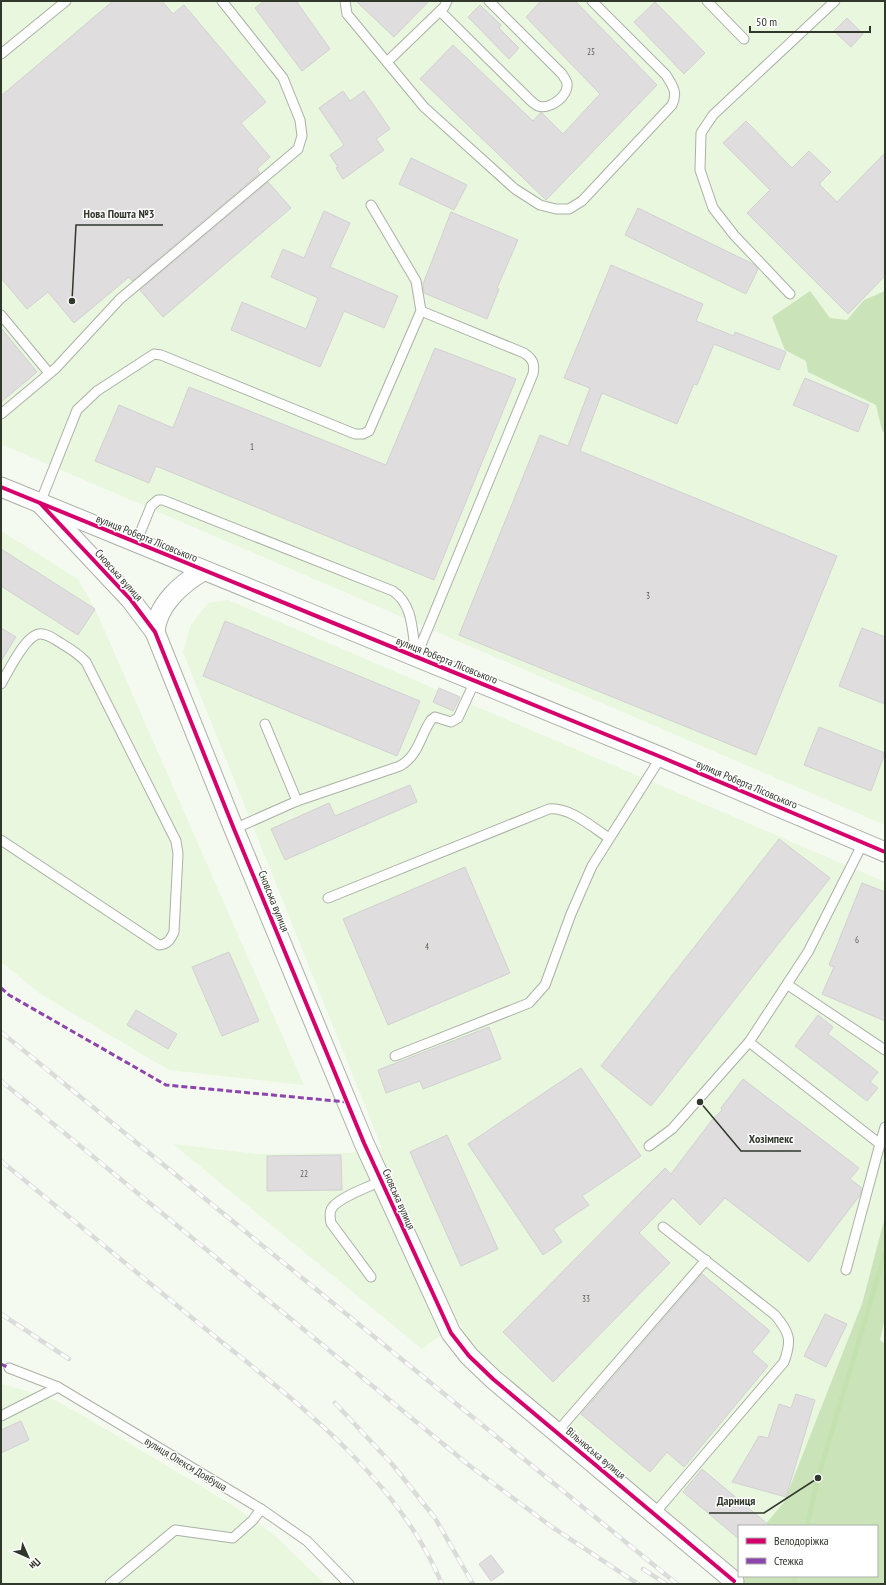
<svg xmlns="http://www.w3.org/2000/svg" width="886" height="1585" viewBox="0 0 886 1585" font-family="'PT Sans Narrow',sans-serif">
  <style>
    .built { fill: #e8f7dd }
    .forest { fill: #cbe3b9 }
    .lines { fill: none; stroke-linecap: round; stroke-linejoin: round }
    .stream { stroke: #c4e2af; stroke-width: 5 }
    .building { fill: #dfddde; stroke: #d2d1d2 }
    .service-casing { stroke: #abb1a7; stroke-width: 11 }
    .minor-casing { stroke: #abb1a7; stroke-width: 21 }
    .service { stroke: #fdfefd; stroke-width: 9 }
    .minor { stroke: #fdfefd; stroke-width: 19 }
    .rail-casing { stroke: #dadcd9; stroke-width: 4.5 }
    .rail { stroke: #fff; stroke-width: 3; stroke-dasharray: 9; stroke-linecap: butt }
    .quiet { stroke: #8e44ad; stroke-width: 3; stroke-dasharray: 6 3; stroke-linecap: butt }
    .cycleway-casing { stroke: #fff; stroke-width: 6 }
    .cycleway { stroke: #d6006c; stroke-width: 4 }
    .labels { text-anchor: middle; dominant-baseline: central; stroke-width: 3; stroke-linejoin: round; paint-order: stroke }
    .number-label { font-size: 9px; fill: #5c6058 }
    .street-label { font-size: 11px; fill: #30372b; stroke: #fff }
    .leader { fill: none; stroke: #30372b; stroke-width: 1.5 }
    .callout-dot { fill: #30372b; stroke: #fff; stroke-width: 1.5 }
    .callout-label { font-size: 12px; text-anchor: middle; font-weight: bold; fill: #30372b; stroke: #fff; stroke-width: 3; stroke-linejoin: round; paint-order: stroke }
  </style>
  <rect width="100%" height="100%" fill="#f4faef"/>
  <!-- built -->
  <g class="built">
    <polygon points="1,1 885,1 885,825 1,444"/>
    <polygon points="1,531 78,579 95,609 304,1085 169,1070 42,995 1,962"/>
    <polygon points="228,600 885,882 885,1461 783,1526 739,1526 739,1574 473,1348 459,1322 422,1349 173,1144 256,1154 348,1153 382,1148 183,652 191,625 208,603"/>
    <polygon points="4,1384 54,1400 82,1415 232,1505 273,1534 325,1584 1,1584 1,1385"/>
  </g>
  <!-- forest -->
  <g class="forest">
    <polygon points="810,291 830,318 847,320 864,300 885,291 885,434 882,430 876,405 808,372 806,361 785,350 772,317"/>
    <polygon points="885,1217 885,1318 880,1340 885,1344 885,1584 741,1584 745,1576 877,1576 877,1526 764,1526 784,1502 862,1304"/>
  </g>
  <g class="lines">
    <!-- stream -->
    <g class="stream">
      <polyline points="807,1526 818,1478 885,1253"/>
      <polyline points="794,1584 795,1576"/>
    </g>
  </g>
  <!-- building -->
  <g class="building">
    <polygon points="113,1 162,1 173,14 184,5 266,102 241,123 270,157 257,169 260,173 132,281 129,277 74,323 48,292 27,309 1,278 1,96"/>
    <polygon points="264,1 296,1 330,49 302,71 255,8"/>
    <polygon points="356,1 429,1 394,37"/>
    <polygon points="541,1 575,1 657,85 546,200 420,79 453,45 533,121 541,112 563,134 600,94 526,17"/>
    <polygon points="655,2 705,53 684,74 634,22"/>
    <polygon points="480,5 501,25 499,28 519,48 509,59 468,17"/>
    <polygon points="847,18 863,34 851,47 834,31"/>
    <polygon points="343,91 350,101 364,91 390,129 376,139 384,150 343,179 336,168 338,167 330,155 344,145 319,108"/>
    <polygon points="746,121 792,168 809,151 831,172 819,184 837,202 885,153 885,276 848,314 747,213 770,190 723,143"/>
    <polygon points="411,158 467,185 454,210 399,184"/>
    <polygon points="268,182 291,208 163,317 140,290"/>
    <polygon points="638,208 753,264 758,269 746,294 625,235"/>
    <polygon points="324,211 350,223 330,267 398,296 384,328 344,311 320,367 231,330 242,302 306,329 318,298 271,277 283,249 304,258"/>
    <polygon points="451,212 518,240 497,288 499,289 487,319 424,293 423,284"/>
    <polygon points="611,265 703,304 696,321 734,336 735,332 786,352 779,370 714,344 697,385 694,384 677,424 602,393 580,451 837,556 756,755 459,635 540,435 568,446 590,388 564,378"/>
    <polygon points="1,328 37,372 1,402"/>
    <polygon points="435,348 516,379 434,580 156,466 149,483 95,461 119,405 173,428 189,387 386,465"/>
    <polygon points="805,378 869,405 858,432 793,405"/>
    <polygon points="1,549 95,609 78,635 1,586"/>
    <polygon points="225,621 420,701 397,756 203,676"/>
    <polygon points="1,628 16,637 1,661"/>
    <polygon points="862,628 885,637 885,704 839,686"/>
    <polygon points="439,688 460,697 453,711 433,702"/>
    <polygon points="819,727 885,753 871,791 804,765"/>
    <polygon points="410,785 417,802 285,860 271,829 329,803 335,816"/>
    <polygon points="779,839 830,878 651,1106 601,1066"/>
    <polygon points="465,867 510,973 388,1025 343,919"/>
    <polygon points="862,883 885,892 885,1021 822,994 834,967 829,965"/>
    <polygon points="229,952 259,1021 222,1036 192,967"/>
    <polygon points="136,1010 177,1034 168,1049 127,1025"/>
    <polygon points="818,1015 833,1027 828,1034 878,1072 870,1082 878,1088 867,1101 795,1046"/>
    <polygon points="489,1027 501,1059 423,1089 420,1081 386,1093 378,1070"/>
    <polygon points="581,1068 641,1156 582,1196 589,1205 553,1229 562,1242 543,1255 468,1144"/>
    <polygon points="743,1079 859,1168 850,1179 862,1188 860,1195 809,1262 725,1198 700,1225 673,1198 639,1233 670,1263 553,1382 503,1332 665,1168 671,1174 712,1120 722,1110 721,1108"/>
    <polygon points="447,1135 498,1249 461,1266 410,1152"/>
    <polygon points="341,1155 342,1190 267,1191 267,1156"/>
    <polygon points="702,1274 770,1331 752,1352 768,1366 684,1467 667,1452 650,1472 581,1414"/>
    <polygon points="825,1314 847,1324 826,1367 804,1356"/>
    <polygon points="796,1394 815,1400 786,1497 732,1482 759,1436 768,1438 779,1404 791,1408"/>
    <polygon points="21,1421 29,1440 1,1453 1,1430"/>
    <polygon points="702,1469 733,1495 770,1526 739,1526 739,1539 683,1492"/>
    <polygon points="491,1555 504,1572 491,1581 479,1564"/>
  </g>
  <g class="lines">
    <defs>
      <g id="service">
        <path d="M345,1L347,14L424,107L515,189L540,205L556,209H569L582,201L672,105C678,93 673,86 666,75L592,1"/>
        <polyline points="707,1 744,39"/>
        <path d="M440,11L530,100C532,102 536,105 538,106C550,110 569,96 567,83C566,80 564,77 562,74L489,1"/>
        <polyline points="1,54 66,1"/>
        <polyline points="387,62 444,7 447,1"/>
        <polyline points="790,294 734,235 713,208 700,170 701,133 713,115 835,1"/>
        <polyline points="1,315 49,373"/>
        <polyline points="1,414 56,368 120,299 298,149 302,136 300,120 283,78 222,1"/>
        <polyline points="40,503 77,410 97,391 154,354 161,355 355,434 363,434 369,431 421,311 416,281 371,205"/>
        <path d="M136,543L151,506L158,500H163L393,591C414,605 412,633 416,656"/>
        <path d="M416,657L533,374C535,364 533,359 524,353L421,311"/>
        <path d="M1,684C8,672 25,636 39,634C46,633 53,638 59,642C69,648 78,653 86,662L176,841L178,854L174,932C170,940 168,944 159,945L1,840"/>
        <polyline points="265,724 297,801"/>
        <path d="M234,829L297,801L400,766C419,755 420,736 431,720L435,717L451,722L458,718L475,681"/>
        <path d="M328,898L549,809C570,807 592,827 609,838"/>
        <polyline points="788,985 885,1050"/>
        <polyline points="749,1042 880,1144 885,1127"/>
        <polyline points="395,1056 529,1003 545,985 571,914 592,866 661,757"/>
        <polyline points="649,1146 672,1129 749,1042 808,952 863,843"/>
        <polyline points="846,1270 880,1144"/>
        <path d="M371,1277L331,1223C330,1218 329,1212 332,1208C339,1197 369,1187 381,1181"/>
        <polyline points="9,1368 58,1387 261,1509 307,1541 349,1584"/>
        <polyline points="1,1416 58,1387"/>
        <polyline points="557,1432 706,1260"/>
        <path d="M654,1514L784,1362C792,1340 790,1333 775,1315L663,1227"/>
        <polyline points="110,1584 175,1530 233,1538 253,1520 261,1509"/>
      </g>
      <g id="minor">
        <polyline points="1,487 661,757 885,852"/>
        <polyline points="40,503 131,600 155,632 234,829 364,1143 451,1333 469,1356 493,1379 734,1581"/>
        <path d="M155,632C157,605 181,584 203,571"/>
      </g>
    </defs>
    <!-- service casing -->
    <use href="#service" class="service-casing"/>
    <!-- minor casing -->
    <use href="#minor" class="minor-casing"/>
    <!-- service -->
    <use href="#service" class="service"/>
    <!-- minor -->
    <use href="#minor" class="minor"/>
    <defs>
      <g id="rail">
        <polyline points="1,1032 677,1584"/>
        <polyline points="1,1081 470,1466 552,1527 638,1584"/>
        <path d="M1,1161C68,1216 135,1271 202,1326C292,1399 396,1474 442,1584"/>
        <polyline points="1,1314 69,1359"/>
        <polyline points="335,1403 392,1464 435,1518 473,1584"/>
        <polyline points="643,1569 666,1584"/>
      </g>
    </defs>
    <!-- rail casing -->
    <use href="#rail" class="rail-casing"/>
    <!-- rail -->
    <use href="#rail" class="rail"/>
    <!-- quiet -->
    <g class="quiet">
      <polyline points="1,988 9,995 166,1085 347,1102"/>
      <polyline points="1,1364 9,1368"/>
    </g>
    <defs>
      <g id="cycleway">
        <polyline points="1,487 661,757 885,852"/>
        <polyline points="40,503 131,600 155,632 234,829 364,1143 451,1333 469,1356 493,1379 734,1581"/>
      </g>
    </defs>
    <!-- cycleway casing -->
    <use href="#cycleway" class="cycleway-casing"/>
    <!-- cycleway -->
    <use href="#cycleway" class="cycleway"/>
  </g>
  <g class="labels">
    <!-- number labels -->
    <g class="number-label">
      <text x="591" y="51">25</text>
      <text x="252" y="446">1</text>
      <text x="648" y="595">3</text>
      <text x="857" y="939">6</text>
      <text x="427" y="946">4</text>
      <text x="304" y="1173">22</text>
      <text x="586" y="1298">33</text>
    </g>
    <!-- street labels -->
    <g class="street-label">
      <text transform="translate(147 538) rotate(22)">вулиця Роберта Лісовського</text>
      <text transform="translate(119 575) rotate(48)">Сновська вулиця</text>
      <text transform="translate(447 660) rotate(22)">вулиця Роберта Лісовського</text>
      <text transform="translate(747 784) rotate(23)">вулиця Роберта Лісовського</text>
      <text transform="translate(274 901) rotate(68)">Сновська вулиця</text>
      <text transform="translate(399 1199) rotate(66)">Сновська вулиця</text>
      <text transform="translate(596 1453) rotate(40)">Вільнюська вулиця</text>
      <text transform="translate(186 1464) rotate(31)">вулиця Олекси Довбуша</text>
    </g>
  </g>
  <!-- callouts -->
  <path class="leader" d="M72 301L76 225H163M700 1102L741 1151H801M818 1478L764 1513H709"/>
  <g class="callout-dot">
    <circle cx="72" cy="301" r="4"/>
    <circle cx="700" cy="1102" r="4"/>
    <circle cx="818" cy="1478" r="4"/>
  </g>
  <g class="callout-label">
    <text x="119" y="218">Нова Пошта №3</text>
    <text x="771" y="1143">Хозімпекс</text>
    <text x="736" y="1505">Дарниця</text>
  </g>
  <!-- border -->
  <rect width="886" height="1585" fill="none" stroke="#30372b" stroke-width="4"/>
  <!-- legend -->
  <rect x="738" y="1525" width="140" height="52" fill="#ffffff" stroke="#acafaa"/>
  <rect x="746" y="1538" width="20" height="6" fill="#d6006c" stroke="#acafaa"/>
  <text x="774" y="1545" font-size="12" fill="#30372b">Велодоріжка</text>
  <rect x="746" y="1558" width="20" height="6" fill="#8e44ad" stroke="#acafaa"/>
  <text x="774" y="1565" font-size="12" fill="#30372b">Стежка</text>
  <!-- north arrow -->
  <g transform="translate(28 1557) rotate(135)" stroke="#ffffff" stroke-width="3" paint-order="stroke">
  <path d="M0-3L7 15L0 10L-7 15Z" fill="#30372b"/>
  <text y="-6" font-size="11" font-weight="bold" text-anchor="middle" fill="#30372b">Пн</text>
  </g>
  <!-- scale -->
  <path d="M750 26v6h120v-6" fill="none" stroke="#30372b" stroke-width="2"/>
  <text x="756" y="26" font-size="12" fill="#30372b" stroke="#ffffff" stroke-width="3" paint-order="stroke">50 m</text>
</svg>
